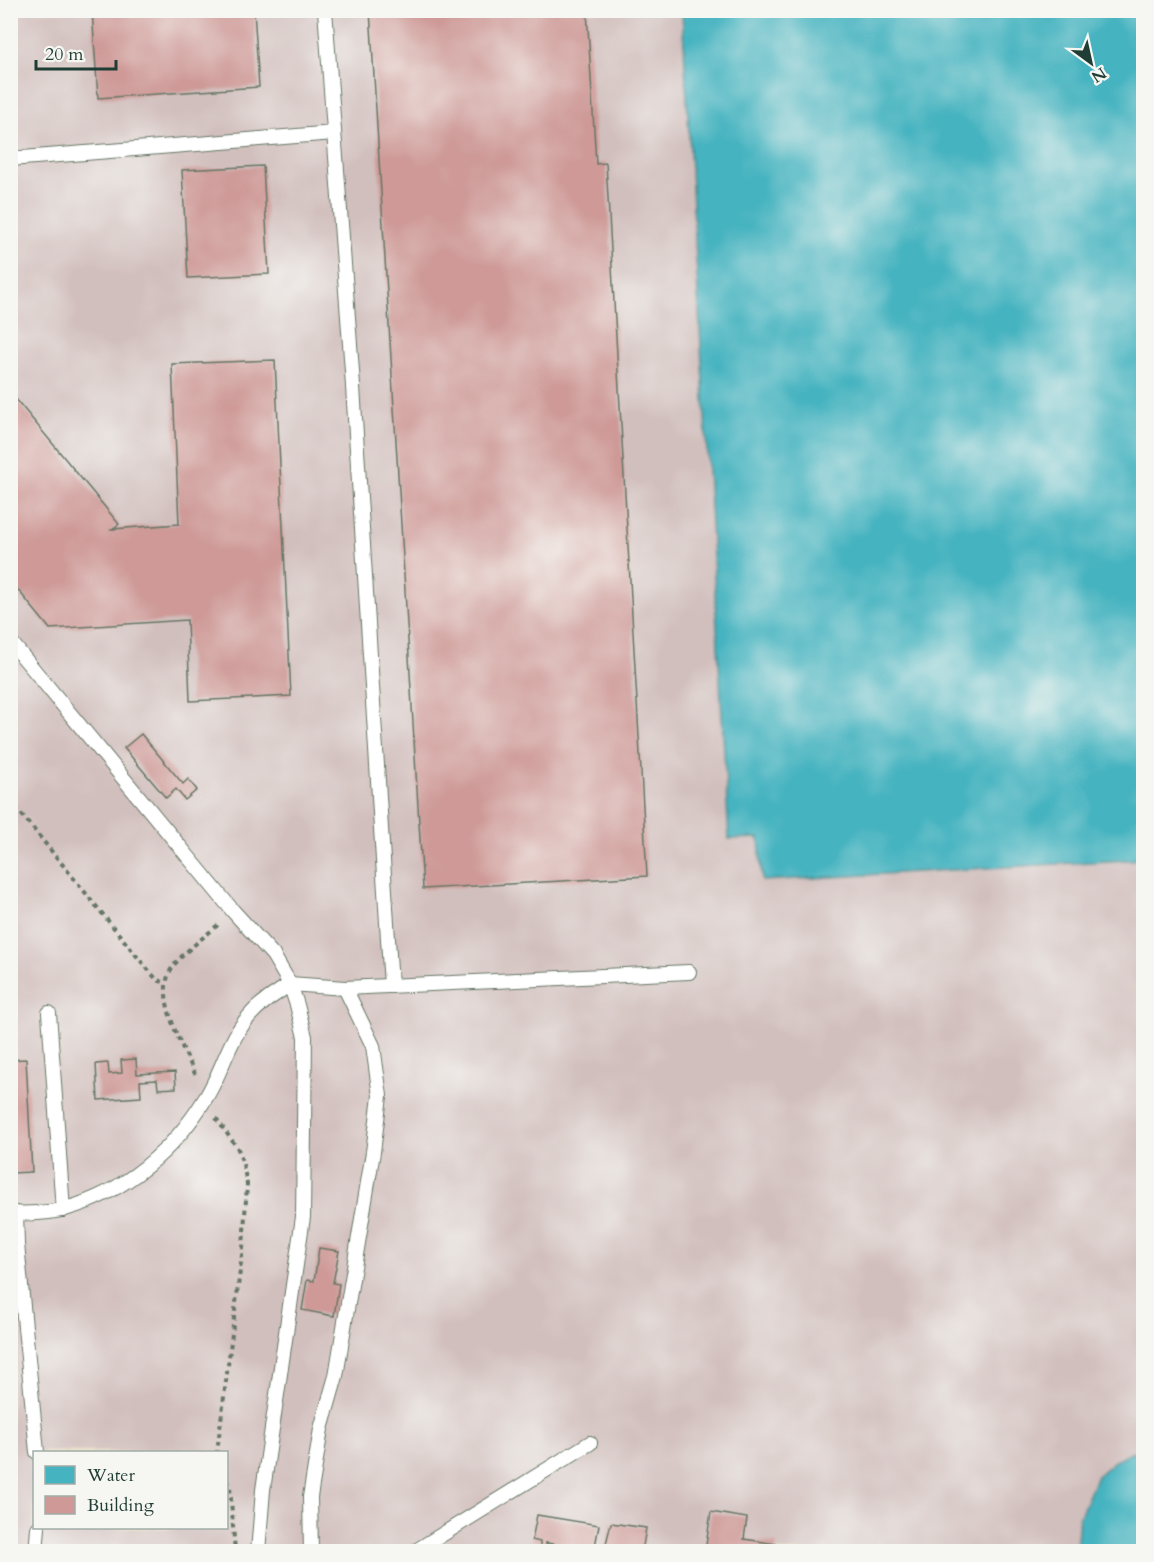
<svg xmlns="http://www.w3.org/2000/svg" width="1154" height="1562" viewBox="0 0 1154 1562" font-family="Cardo,serif">
  <style>
    .industrial { fill: #d1bfbd; fill-rule: evenodd }
    .water { fill: #45b3c0; stroke: #32787a; stroke-width: 1.5 }
    .building { fill: #ce9996 }
    .lines { fill: none; stroke-linecap: round; stroke-linejoin: round }
    .service-casing { stroke: #667665; stroke-width: 16 }
    .path { stroke: #667665; stroke-width: 4; stroke-dasharray: 4.5 4.5; stroke-linecap: butt }
    .service { stroke: #fff; stroke-width: 14 }
  </style>
  <rect width="100%" height="100%" fill="#f6f6f2"/>
  <filter id="ink" filterUnits="userSpaceOnUse"><feTurbulence type="fractalNoise" baseFrequency=".0167" numOctaves="2"/><feDisplacementMap in="SourceGraphic" scale="12" xChannelSelector="R" yChannelSelector="G"/><feConvolveMatrix kernelMatrix="1 2 1 2 8 2 1 2 1" color-interpolation-filters="sRGB"/></filter>
  <filter id="wash" filterUnits="userSpaceOnUse"><feTurbulence type="fractalNoise" baseFrequency=".008" numOctaves="4" result="noise"/><feDisplacementMap in="SourceGraphic" scale="24" xChannelSelector="R" yChannelSelector="G"/><feGaussianBlur stdDeviation="1.35" result="paint"/><feColorMatrix in="noise" values="0 0 0 0 0 0 0 0 0 0 0 0 0 0 0 0 0 1.4 0 .05"/><feComposite in="paint" operator="in"/></filter>
  <g filter="url(#wash)">
    <rect width="100%" height="100%" fill="#ebe1c1"/>
    <!-- industrial -->
    <path class="industrial" d="M11,11H682L729,839L759,837L763,881L1143,859V1451L1139,1450L1079,1517L1076,1551L11,1552ZM34,1452H226V1528H34Z"/>
    <!-- water -->
    <g class="water">
      <polygon points="682,11 1143,11 1143,859 762,881 759,838 729,839"/>
      <polygon points="1139,1450 1144,1451 1143,1551 1076,1551 1079,1518 1097,1476 1117,1459"/>
    </g>
    <g id="blocks">
      <!-- building -->
      <g class="building">
        <polygon points="92,10 254,10 259,87 98,98"/>
        <polygon points="370,10 587,10 596,164 606,163 647,876 423,889"/>
        <polygon points="263,166 269,274 188,278 182,170"/>
        <polygon points="275,360 291,696 190,701 187,620 50,629 10,580 10,392 119,524 112,529 179,524 172,364"/>
        <polygon points="141,734 183,784 188,779 197,790 185,800 176,789 166,798 124,748"/>
        <polygon points="10,893 12,893 16,967 10,967"/>
        <polygon points="26,1059 32,1172 10,1173 10,1060"/>
        <polygon points="136,1059 137,1074 175,1072 176,1088 158,1089 157,1080 140,1081 141,1097 98,1100 96,1064 108,1063 109,1074 122,1073 121,1060"/>
        <polygon points="319,1248 339,1251 333,1283 339,1284 334,1316 302,1310 307,1280 314,1281"/>
        <polygon points="711,1512 747,1518 744,1539 777,1544 775,1552 705,1552"/>
        <polygon points="537,1515 599,1525 594,1552 565,1552 565,1546 546,1543 546,1552 540,1552 540,1542 532,1540"/>
        <polygon points="611,1523 646,1528 642,1552 604,1552"/>
      </g>
    </g>
  </g>
  <g filter="url(#ink)">
    <use href="#blocks" fill-opacity="0" stroke="#667665" stroke-width="1.5"/>
    <g class="lines">
      <defs>
        <g id="service">
          <polyline points="325,10 352,371 391,986"/>
          <polyline points="10,159 334,133"/>
          <polyline points="10,641 233,911 273,955 290,984 297,1005 305,1037 303,1217 263,1490 258,1552"/>
          <polyline points="49,1013 63,1210"/>
          <polyline points="16,1213 17,1244 37,1452"/>
          <path d="M10,1214C28,1213 48,1214 65,1209C124,1193 174,1150 205,1099C223,1071 229,1036 253,1012C263,1001 278,993 290,984L345,988L689,972"/>
          <polyline points="36,1552 38,1528"/>
          <polyline points="311,1552 310,1497 321,1429 336,1376 373,1152 380,1096 373,1046 345,988"/>
          <polyline points="414,1552 590,1443"/>
        </g>
      </defs>
      <!-- service casing -->
      <use href="#service" class="service-casing"/>
      <!-- path -->
      <g class="path">
        <polyline points="10,800 140,960 157,980 166,983"/>
        <path d="M195,1074C183,1047 153,996 172,968C181,954 207,935 220,923"/>
        <polyline points="216,1118 238,1149 243,1164 247,1184 243,1247 217,1452"/>
        <polyline points="226,1480 230,1487 235,1552"/>
      </g>
      <!-- service -->
      <use href="#service" class="service"/>
    </g>
  </g>
  <!-- margin -->
  <rect width="1154" height="1562" fill="none" stroke="#f6f6f2" stroke-width="36"/>
  <!-- legend -->
  <rect x="33" y="1451" width="195" height="78" fill="#f6f6f2" stroke="#a0aca6" stroke-width="1.5"/>
  <rect x="45" y="1466" width="30" height="18" fill="#45b3c0" stroke="#a0aca6" stroke-width="1.5"/>
  <text x="87" y="1481" font-size="18" fill="#1f3d34">Water</text>
  <rect x="45" y="1496" width="30" height="18" fill="#ce9996" stroke="#a0aca6" stroke-width="1.5"/>
  <text x="87" y="1511" font-size="18" fill="#1f3d34">Building</text>
  <!-- north arrow -->
  <g transform="translate(1091 63) rotate(147)" stroke="#f6f6f2" stroke-width="4.5" paint-order="stroke">
  <path d="M0-4.5L10 22L0 15L-10 22Z" fill="#1f3d34"/>
  <text y="-9" font-size="16" font-weight="bold" text-anchor="middle" fill="#1f3d34">N</text>
  </g>
  <!-- scale -->
  <path d="M36 60v9h80v-9" fill="none" stroke="#1f3d34" stroke-width="3"/>
  <text x="45" y="60" font-size="18" fill="#1f3d34" stroke="#f6f6f2" stroke-width="4.5" paint-order="stroke">20 m</text>
</svg>
